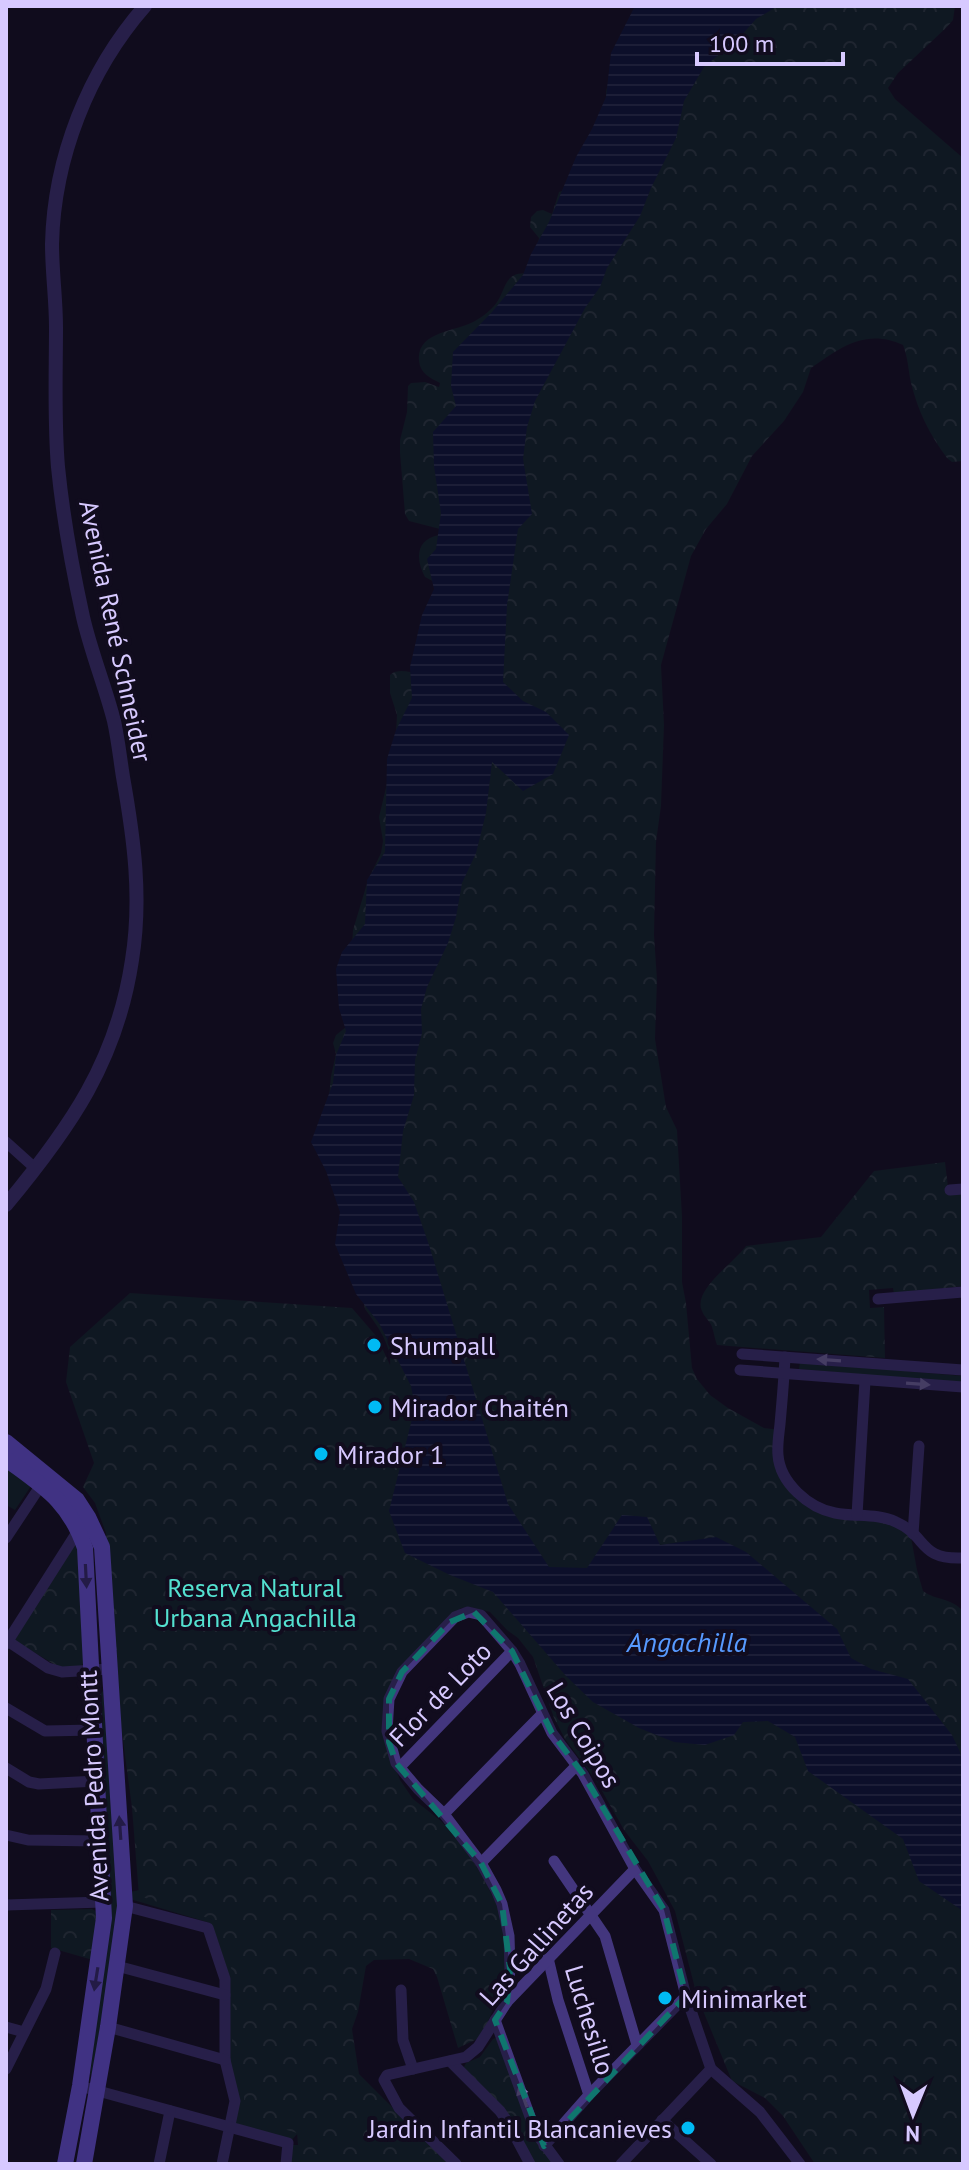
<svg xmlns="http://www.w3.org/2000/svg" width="969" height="2170" viewBox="0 0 969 2170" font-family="'PT Sans',sans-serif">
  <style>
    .grass { fill: #0f2628 }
    .park { fill: url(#park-crowns) }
    .water { fill: url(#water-rules) }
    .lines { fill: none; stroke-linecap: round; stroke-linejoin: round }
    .minor { stroke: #43367e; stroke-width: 11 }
    .tertiary { stroke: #43367e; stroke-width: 14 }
    .secondary { stroke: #7a60ff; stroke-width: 16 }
    .oneway { fill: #8678b8 }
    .oneway2 { fill: #3b2e78 }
    .marked { fill: none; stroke: #0f766e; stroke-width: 6; stroke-dasharray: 16 10; stroke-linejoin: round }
    .poi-dot { fill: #00baf4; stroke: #110c1e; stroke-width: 3 }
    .labels { text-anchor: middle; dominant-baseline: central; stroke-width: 8; stroke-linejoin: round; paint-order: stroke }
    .street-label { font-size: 26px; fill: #d7c9ff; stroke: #110c1e }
    .poi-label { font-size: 26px; fill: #d7c9ff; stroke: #110c1e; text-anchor: start }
    .park-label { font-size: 26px; fill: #54e0d0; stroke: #110c1e }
    .water-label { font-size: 28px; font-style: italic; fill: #579aff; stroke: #110c1e }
  </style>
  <defs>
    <pattern id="park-crowns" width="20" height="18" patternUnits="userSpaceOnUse" patternTransform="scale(2)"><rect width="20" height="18" fill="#0f2628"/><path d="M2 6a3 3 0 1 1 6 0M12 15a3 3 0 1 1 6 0" fill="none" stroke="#314448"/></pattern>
    <pattern id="water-rules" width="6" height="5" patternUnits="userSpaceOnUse" patternTransform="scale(2)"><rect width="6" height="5" fill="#08133b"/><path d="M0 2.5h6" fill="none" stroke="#2b3458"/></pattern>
  </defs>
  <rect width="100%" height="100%" fill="#110c1e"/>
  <!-- grass -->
  <g class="grass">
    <polygon points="800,1362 963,1376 963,1383 799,1369"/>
    <polygon points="6,1466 31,1486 15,1510 6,1505"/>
    <polygon points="103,1691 120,1908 92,2075 90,2074 110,1915 101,1693"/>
    <polygon points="157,1886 224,1927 299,2132 290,2142 237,2127 233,2121 228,2065 228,1976 210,1923 130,1899 130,1892"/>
  </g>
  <!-- park -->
  <g class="park">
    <path d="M643,6H955L953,20L947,27L898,73L888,88L895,99L963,158V461L952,462L947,458C929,434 918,411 911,383C908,369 908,358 903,345C866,328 841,347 811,368L803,392L784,421L752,456L727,504L706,529L691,556L661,665L664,725L661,806L656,842L654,935L657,980L655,1039L666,1107L677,1130L682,1216V1282L686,1303L692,1368L697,1379L710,1395L728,1408L764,1428L780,1430L779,1455L788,1479L824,1511L881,1519L910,1532L917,1570L923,1591C937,1601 950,1597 963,1611V2164H815L783,2116L765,2098L732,2081L697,1996L675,1911L648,1861L624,1830L597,1782L565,1739L554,1718L533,1657L518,1638L507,1630L490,1612L471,1607L461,1608L441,1626L402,1673L389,1716L394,1765L400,1780L413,1799L441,1821L459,1840L483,1877L500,1912L506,1936L505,1995L492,2012L487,2024L477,2039L458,2048L437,1977L433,1969L409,1959L374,1960L366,1966L358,2012L352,2029L359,2074L420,2135L453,2164H288L292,2145H298L297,2133L246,2118L243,2087L234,2060L232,2041L233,1974L222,1940L211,1919L139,1896L132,1808L113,1665L107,1588L106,1533L95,1503L83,1487L94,1463L66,1382L70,1347L130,1293L352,1308L377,1337L390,1365C392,1345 376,1324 365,1309L329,1097L331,1076L336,1054L333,1043L336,1035L346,1027L353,930L368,880L381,853L383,841L379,817L395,750L397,715L390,693V675C398,668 409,672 419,674L438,584L425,577C415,559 416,539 439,535L440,529L409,521L405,514L400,453V440L407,412L408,386L411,383L425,382L439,387L440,383C430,378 420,373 419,361C416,331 456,332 475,321C480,318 486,314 490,310C509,294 499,269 532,274L539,238L530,227L531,217L537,211L543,210L552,214L559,192L562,191L606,104V91L609,81Z"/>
    <path d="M945,1162L949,1195L963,1194V1286L894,1294L893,1288L869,1290L870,1308L884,1307L885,1358L717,1345C715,1340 714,1333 712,1327C710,1321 704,1317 702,1311C692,1290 734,1263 746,1246L821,1237L874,1171Z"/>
    <polygon points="73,1542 79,1543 85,1661 81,1666 63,1668 57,1666 12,1639"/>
    <polygon points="92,1909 97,1912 93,1960 51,1948 51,1910"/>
    <polygon points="498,2037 554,2164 535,2164 514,2122 463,2069 466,2063 480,2057 493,2039"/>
  </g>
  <!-- water -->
  <polygon class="water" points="635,6 778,6 756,19 740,37 704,67 684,101 676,138 651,188 640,216 607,268 600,287 585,308 535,401 527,427 523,459 532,514 518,529 507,605 503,682 523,701 546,712 569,735 553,774 523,791 492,762 486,813 476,853 462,883 456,917 448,943 427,987 421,1009 422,1033 415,1060 414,1095 403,1131 398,1177 414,1202 429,1245 508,1504 549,1567 587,1568 622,1515 647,1517 660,1545 716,1537 746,1552 837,1629 851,1658 871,1669 908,1679 952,1735 960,1752 963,1769 963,1911 919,1881 903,1839 808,1771 795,1737 768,1721 743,1722 734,1735 705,1745 674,1742 639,1728 593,1702 566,1676 493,1592 450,1575 405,1553 389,1511 415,1407 411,1386 379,1323 356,1294 335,1244 340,1212 326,1171 311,1142 333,1083 336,1055 346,1031 339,1008 336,969 342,952 365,924 367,880 385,852 387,759 396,730 412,698 410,667 422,615 434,589 427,559 436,549 441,513 434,466 433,432 456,406 451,386 453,352 492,312 523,275 531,254 549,222 576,157 592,129 606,97 611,53"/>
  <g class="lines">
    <!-- minor -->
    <g class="minor">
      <polyline points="6,1142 36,1169"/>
      <polyline points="950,1190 963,1189"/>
      <polyline points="878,1299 963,1292"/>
      <polyline points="742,1354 963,1370"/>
      <path d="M785,1357C784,1379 782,1402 780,1424C779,1434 777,1445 778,1455C780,1483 809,1508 835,1513C855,1517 877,1513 896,1522C928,1536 918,1560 963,1558"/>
      <polyline points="740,1370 963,1387"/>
      <polyline points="857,1515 865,1381"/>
      <polyline points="913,1534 919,1446"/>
      <polyline points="6,1538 43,1482"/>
      <polyline points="6,1640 48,1668 62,1672 110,1669"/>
      <polyline points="6,1644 74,1537 79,1532"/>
      <polyline points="6,1708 45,1731 94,1730"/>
      <polyline points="400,1767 512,1651"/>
      <polyline points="6,1768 29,1782 39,1784 97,1781"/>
      <polyline points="444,1814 542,1714"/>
      <polyline points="6,1835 28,1840 100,1841"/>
      <polyline points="554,1861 605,1936 637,2045"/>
      <polyline points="481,1863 577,1765"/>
      <polyline points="6,1905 103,1902"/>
      <polyline points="125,1906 208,1928 225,1979 225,2060 235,2101 222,2164"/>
      <polyline points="548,1958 558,2000 589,2095"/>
      <polyline points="117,1966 225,1995"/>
      <polyline points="401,1990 403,2040 413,2069"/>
      <polyline points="507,2002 510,1969 509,1936 502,1904 496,1890 481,1863 444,1814 418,1789 396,1763 387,1731 389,1699 402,1672 455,1617 468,1612 481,1615 512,1651 520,1664 552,1733 583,1774 635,1869 664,1910 686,1996 711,2069 760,2112 800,2164"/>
      <polyline points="495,2020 536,2133 559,2164"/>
      <polyline points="6,2027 24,2032"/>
      <polyline points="108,2027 225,2060"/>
      <polyline points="450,2061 500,2111 507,2121 530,2164"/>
      <polyline points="6,2069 46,1989 55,1953"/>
      <polyline points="80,2086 288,2143 286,2164"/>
      <polyline points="662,2120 711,2164"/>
      <polyline points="544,2146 589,2095 686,1996"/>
      <polyline points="159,2164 170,2111"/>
      <polyline points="456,2164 399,2108 384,2080 387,2075 466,2057 478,2047 507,2002 635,1869"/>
      <polyline points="621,2164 711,2069"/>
    </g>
    <!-- tertiary -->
    <path class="tertiary" d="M6,1205C70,1128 117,1061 132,960C142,898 134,839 123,777C120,758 118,739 114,721C105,686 91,652 83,617C72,567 63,517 58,467C54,420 56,373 56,327C56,299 52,272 52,244C54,158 88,71 145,6"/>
    <!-- secondary -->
    <g class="secondary">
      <polyline points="6,1442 77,1500 88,1517 102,1547 125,1906 108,2027 84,2164"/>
      <path d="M6,1459C44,1487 69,1501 85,1548L104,1918L80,2086L65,2164"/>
    </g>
  </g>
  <!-- one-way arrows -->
  <defs><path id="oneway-solid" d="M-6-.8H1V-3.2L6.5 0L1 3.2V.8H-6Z" transform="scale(2)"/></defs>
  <g class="oneway">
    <use href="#oneway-solid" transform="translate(829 1360) rotate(-176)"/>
    <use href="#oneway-solid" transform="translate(918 1384) rotate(4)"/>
    <use href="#oneway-solid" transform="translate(523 2096) rotate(-109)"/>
  </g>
  <g class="oneway2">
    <use href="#oneway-solid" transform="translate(86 1576) rotate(87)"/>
    <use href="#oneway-solid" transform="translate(120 1828) rotate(-94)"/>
    <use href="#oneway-solid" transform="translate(96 1979) rotate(99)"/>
  </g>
  <!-- marked area -->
  <path d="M0 0H969V2170H0ZM474,1612L512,1651L552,1733L583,1774L664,1910L686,1996L544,2146L495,2020L507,2002L510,1969L502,1904L481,1863L396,1763L389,1742V1699L402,1672L450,1622Z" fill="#110c1e" fill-opacity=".55" fill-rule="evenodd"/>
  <path class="marked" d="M474,1612L512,1651L552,1733L583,1774L664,1910L686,1996L544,2146L495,2020L507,2002L510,1969L502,1904L481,1863L396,1763L389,1742V1699L402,1672L450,1622Z"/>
  <!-- markers -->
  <g class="poi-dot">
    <circle cx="374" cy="1345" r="8"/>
    <circle cx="375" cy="1407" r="8"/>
    <circle cx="321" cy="1454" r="8"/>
    <circle cx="665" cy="1998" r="8"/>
    <circle cx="688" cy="2128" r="8"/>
  </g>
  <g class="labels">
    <!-- street labels -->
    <g class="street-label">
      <text transform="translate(116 631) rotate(78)">Avenida René Schneider</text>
      <text transform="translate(440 1694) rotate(-46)">Flor de Loto</text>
      <text transform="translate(584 1735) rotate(59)">Los Coipos</text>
      <text transform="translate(93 1786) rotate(-93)">Avenida Pedro Montt</text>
      <text transform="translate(536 1944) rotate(-48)">Las Gallinetas</text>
      <text transform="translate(590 2020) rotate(73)">Luchesillo</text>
    </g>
    <!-- poi labels -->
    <g class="poi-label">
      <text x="390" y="1345">Shumpall</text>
      <text x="391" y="1407">Mirador Chaitén</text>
      <text x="337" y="1454">Mirador 1</text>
      <text x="681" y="1998">Minimarket</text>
      <text x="672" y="2128" text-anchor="end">Jardin Infantil Blancanieves</text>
    </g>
    <!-- park labels -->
    <g class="park-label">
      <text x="255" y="1587">Reserva Natural<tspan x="255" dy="30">Urbana Angachilla</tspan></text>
    </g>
    <!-- water labels -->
    <g class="water-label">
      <text x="687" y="1641">Angachilla</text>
    </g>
  </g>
  <!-- border -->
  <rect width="969" height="2170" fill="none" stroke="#d7c9ff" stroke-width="16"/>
  <!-- north arrow -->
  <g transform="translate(913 2114) rotate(181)" stroke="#110c1e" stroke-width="6" paint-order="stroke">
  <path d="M0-6L14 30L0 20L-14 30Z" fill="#d7c9ff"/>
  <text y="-12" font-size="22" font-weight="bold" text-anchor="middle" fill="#d7c9ff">N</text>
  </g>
  <!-- scale -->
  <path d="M697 52v12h146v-12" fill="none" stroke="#d7c9ff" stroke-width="4"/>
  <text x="709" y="52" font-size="24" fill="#d7c9ff" stroke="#110c1e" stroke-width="6" paint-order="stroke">100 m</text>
</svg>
